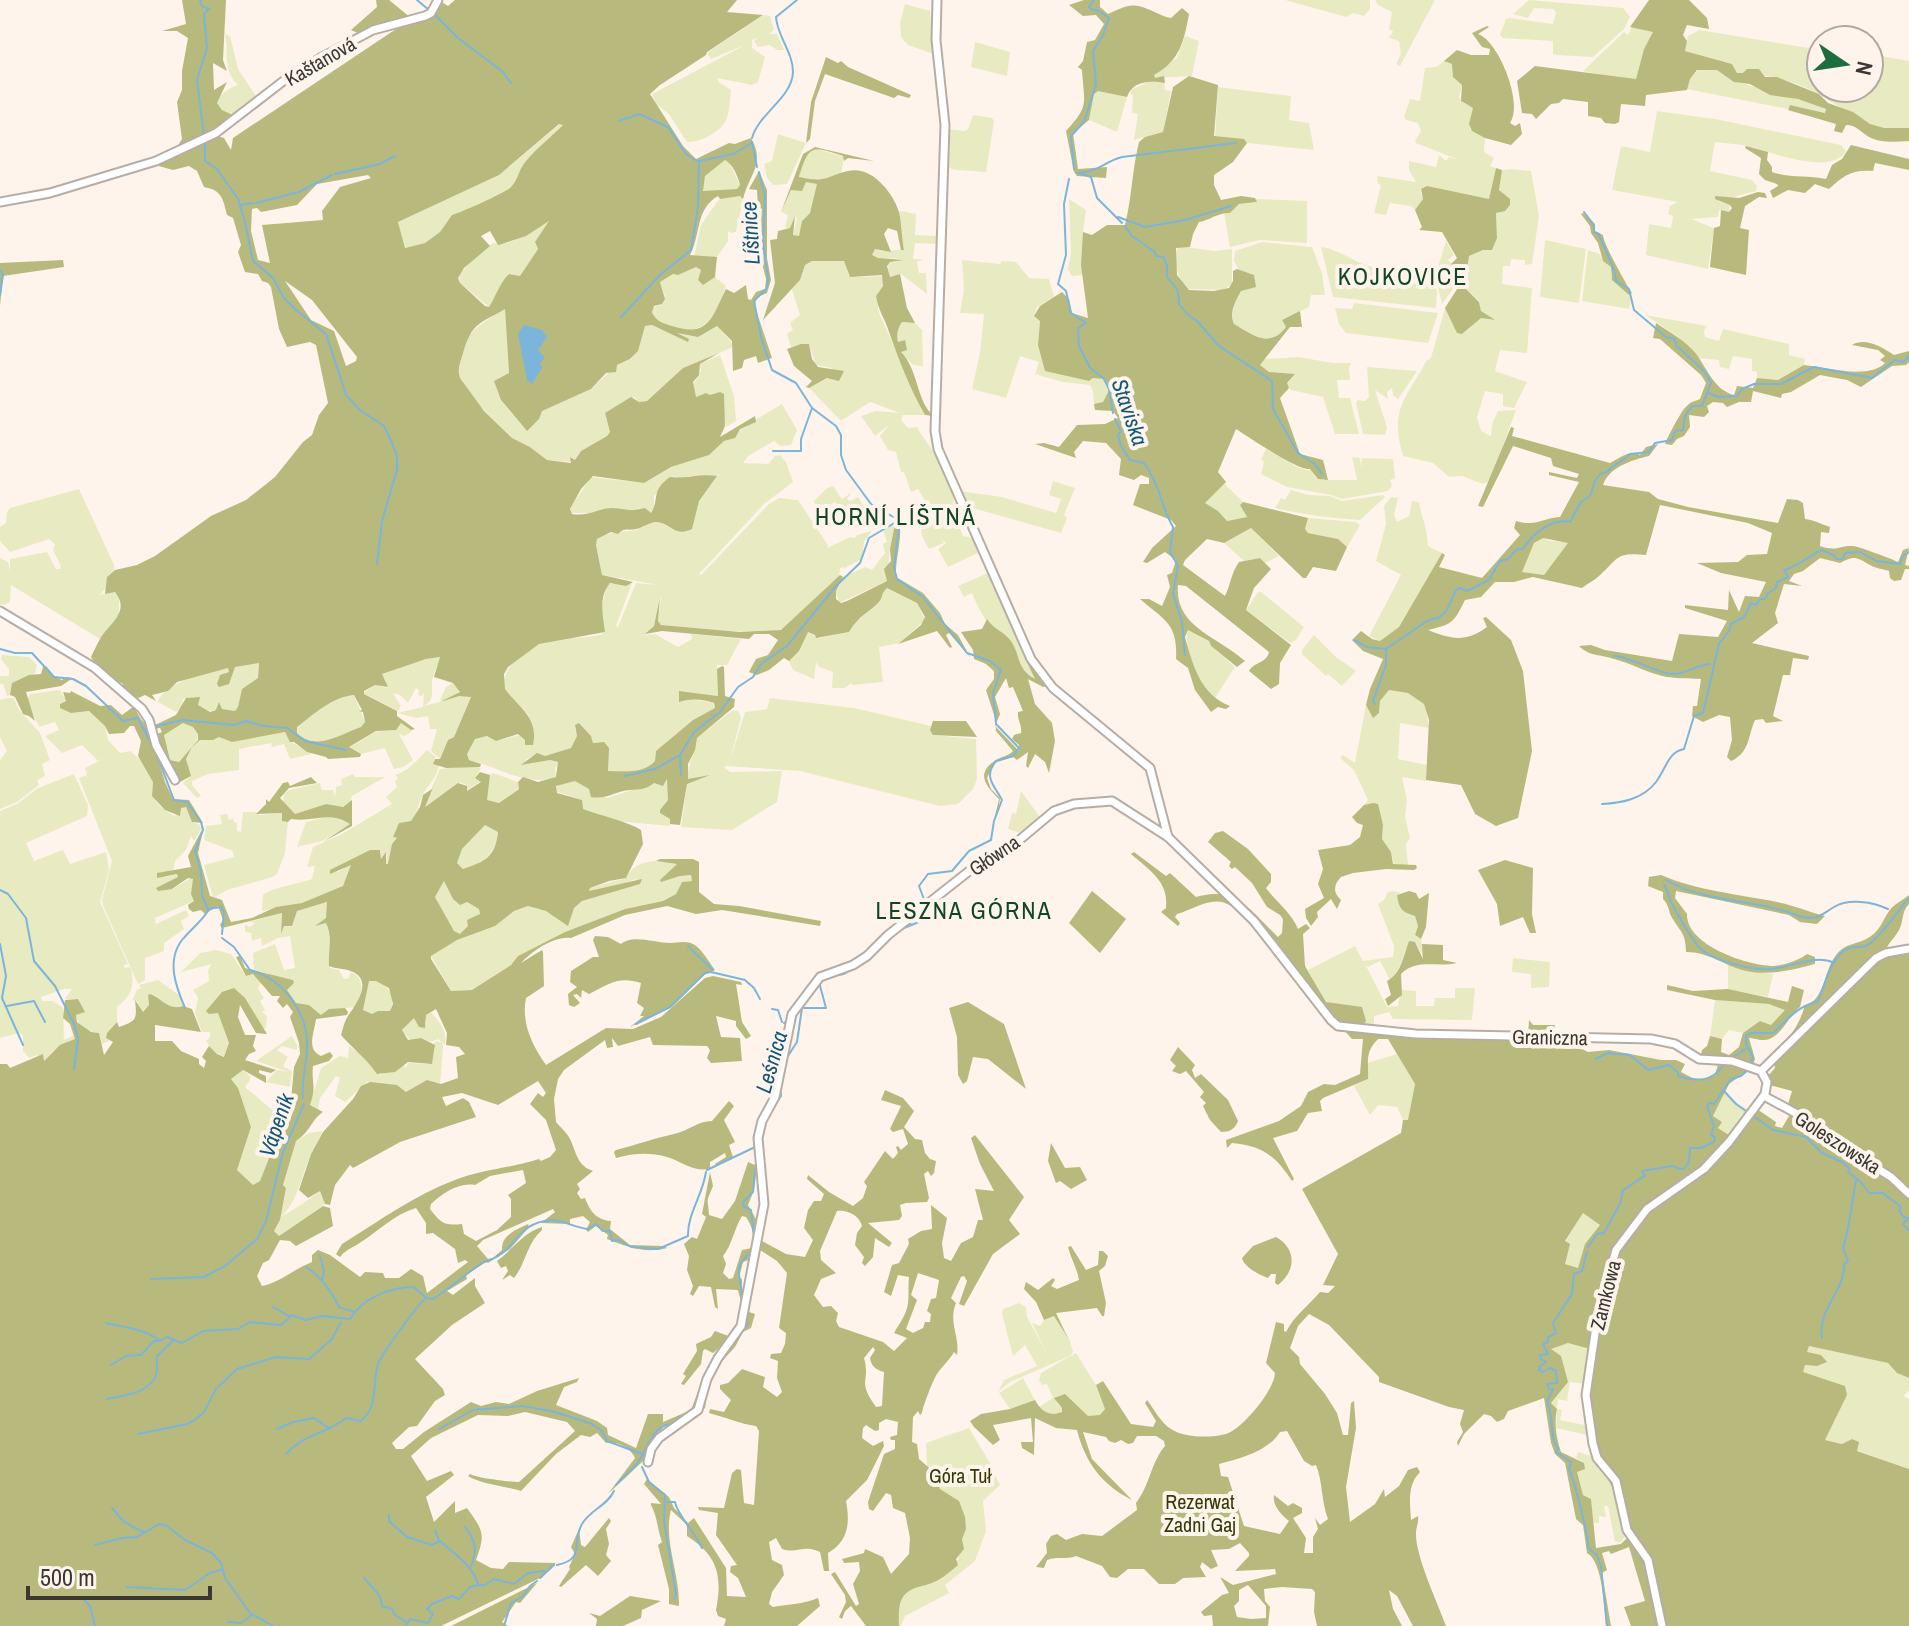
<svg xmlns="http://www.w3.org/2000/svg" width="1909" height="1626" viewBox="0 0 1909 1626" font-family="'Archivo Narrow',sans-serif">
  <style>
    .green { fill: #e8ebc2 }
    .forest { fill: #b7ba7c; fill-rule: evenodd }
    .water { fill: #7bb5db }
    .lines { fill: none; stroke-linecap: round; stroke-linejoin: round }
    .stream { stroke: #7bb5db; stroke-width: 2 }
    .secondary-casing { stroke: #b8ada5; stroke-width: 11 }
    .secondary { stroke: #fff; stroke-width: 7 }
    .labels { text-anchor: middle; dominant-baseline: central; stroke-width: 8; stroke-linejoin: round; paint-order: stroke }
    .street-label { font-size: 20px; fill: #3b3733; stroke: #fff4eb }
    .park-label { font-size: 20px; fill: #373806; stroke: #fff4eb }
    .water-label { font-size: 22px; font-style: italic; fill: #10567c; stroke: #fff4eb }
    .quarter-label { font-size: 24px; letter-spacing: 2px; fill: #0e4626; stroke: #fff4eb }
  </style>
  <rect width="100%" height="100%" fill="#fff4eb"/>
  <!-- green -->
  <g class="green">
    <polygon points="1285,0 1370,0 1370,9 1364,16 1353,13 1346,17"/>
    <polygon points="1375,0 1435,0 1400,66 1396,64 1401,54 1399,41 1389,38 1393,31 1389,29 1392,12 1378,5"/>
    <polygon points="1529,0 1623,8 1630,17 1624,29 1593,57 1557,55 1553,54 1553,41 1503,38 1500,35 1506,19 1510,18 1553,24 1556,12 1553,9 1534,8 1528,18 1513,14"/>
    <polygon points="905,4 930,11 933,54 908,45 901,37 900,23"/>
    <path d="M764,15L770,16L774,30L769,34H777L784,50H777L770,45L758,47L754,41L758,38L752,40V48L765,57L758,82L752,85L717,78L719,82L731,90C730,98 730,109 727,118C723,131 700,143 687,142L669,114L656,104L652,94L745,45L711,59L708,55V52Z"/>
    <polygon points="1632,27 1654,31 1644,49 1636,79 1616,78 1583,71 1624,32 1628,35"/>
    <path d="M1699,30L1821,50V88H1869V54L1909,61V128C1875,137 1844,108 1817,93C1793,80 1764,74 1737,73L1732,64L1685,51L1688,36Z"/>
    <path d="M225,34L230,36L238,69L256,96L264,91L233,115L222,110L217,103C219,94 229,88 238,85C222,70 229,52 225,34Z"/>
    <path d="M1185,36L1199,41L1192,76L1154,78V74C1164,70 1168,62 1177,58Z"/>
    <polygon points="975,42 1010,52 1007,76 971,67"/>
    <polygon points="1444,61 1452,64 1462,85 1459,97 1462,102 1473,108 1470,129 1485,137 1484,152 1494,158 1490,166 1496,168 1489,200 1479,198 1486,205 1486,210 1466,218 1440,197 1443,190 1428,186 1420,191 1423,199 1415,210 1411,206 1390,203 1386,215 1374,213 1381,185 1378,184 1377,176 1416,182 1409,170 1409,161 1436,167 1439,155 1446,161 1449,157 1459,160 1416,143 1415,141 1421,131 1418,123 1406,120 1404,117 1410,99 1420,101 1425,68 1436,67"/>
    <polygon points="1698,70 1717,70 1734,81 1815,104 1826,110 1826,113 1790,105 1788,109 1687,89 1690,79"/>
    <polygon points="1148,82 1164,82 1165,90 1171,91 1163,132 1134,140 1138,114 1132,113 1133,95 1131,95 1131,90"/>
    <polygon points="1218,87 1291,96 1289,120 1309,123 1314,150 1247,143 1245,140 1215,137"/>
    <polygon points="1098,90 1127,97 1117,132 1089,120 1094,94"/>
    <path d="M1657,111L1715,119L1841,145L1846,151C1832,177 1769,151 1746,146C1736,143 1725,144 1715,142L1710,171L1752,180L1757,186L1756,191L1718,201L1730,205L1729,212L1719,210L1718,217L1691,219L1714,228L1708,269L1646,255L1649,224L1671,228L1673,216L1668,214L1670,206L1678,202L1612,190L1621,146L1650,152Z"/>
    <polygon points="973,115 992,118 994,121 986,172 956,170 946,167 948,129 965,131 968,129"/>
    <path d="M561,123L563,125C551,137 537,148 526,161C518,170 519,179 510,188C502,194 462,212 452,215L440,232L425,243L405,248L398,222L499,175Z"/>
    <polygon points="778,134 806,143 787,184 773,185 767,178 764,164 772,161"/>
    <path d="M817,149L844,157L841,174L819,182L799,178C802,166 803,152 817,149Z"/>
    <polygon points="725,160 729,162 740,185 737,189 705,192 702,188 705,176"/>
    <path d="M1510,169L1531,171L1539,216L1532,264L1525,265V260L1511,259L1510,266H1503L1502,284L1532,288L1527,353L1500,350L1495,371L1527,382L1514,408L1503,406V394L1485,391L1477,417L1481,431L1491,436L1492,424L1498,411L1516,410L1490,481L1483,484L1462,476L1449,477L1433,463L1403,456C1389,408 1406,399 1427,360L1431,358L1445,308L1458,333C1468,334 1473,323 1481,318L1493,320L1481,311L1479,301L1461,284L1467,270L1469,256L1486,249L1497,238L1496,213L1502,193C1496,187 1498,177 1502,170Z"/>
    <polygon points="806,182 818,184 810,213 802,221 799,236 793,236 797,218 795,217 790,228 785,228 788,215 781,212 791,190"/>
    <polygon points="737,196 741,196 743,200 736,232 732,233 728,231 728,241 717,257 694,257 701,225 717,202 720,199"/>
    <polygon points="1069,199 1086,210 1083,232 1083,275 1072,276 1068,269 1071,253"/>
    <polygon points="1257,199 1307,201 1307,243 1260,240 1230,247 1224,213 1230,213 1239,204 1255,203"/>
    <path d="M901,211L916,214L915,235L938,236V244L915,243L913,259H923L917,262L919,273H926L927,294L901,274L889,277L888,263L903,260C893,256 880,262 872,255L875,249C886,252 894,250 904,249L898,213Z"/>
    <path d="M550,221L535,243L538,249L520,276L509,274C500,282 496,296 489,307L460,283L459,275L479,253L493,243C513,248 532,228 550,221Z"/>
    <polygon points="1545,240 1586,249 1579,303 1540,297"/>
    <polygon points="1446,241 1454,255 1448,260 1457,270 1458,282 1442,304 1437,283 1442,277 1437,270"/>
    <path d="M1262,242L1312,247L1322,273L1325,295H1311L1309,307L1282,320L1286,327C1269,349 1253,335 1234,324C1228,306 1243,289 1251,273L1240,272L1234,261L1235,251Z"/>
    <path d="M1179,246L1214,251L1232,249V284L1223,290L1186,289C1178,277 1171,259 1179,246Z"/>
    <path d="M1321,247C1337,249 1348,258 1363,264C1387,272 1409,279 1433,284L1437,291L1436,308L1333,297Z"/>
    <polygon points="1588,250 1600,254 1603,261 1611,267 1611,276 1631,298 1629,309 1582,301"/>
    <path d="M841,259L846,263L848,274L858,277L883,276V287L876,296L879,313L925,415H903L901,420L908,428L917,427C928,447 961,483 952,507L932,513L918,489L911,492L904,472H901L896,452L888,450L880,436L889,425L875,436L861,416L876,411L900,413L870,402L841,421L809,388L828,378L832,368L816,365L809,344L791,347L787,334L793,330L790,323L800,315L792,289L800,280L805,265L812,261Z"/>
    <polygon points="962,260 1000,264 1002,261 1016,262 1029,278 1049,279 1054,297 1037,307 1034,316 1040,320 1038,345 1062,375 1089,381 1093,378 1105,378 1110,387 1103,402 1094,404 1093,391 1090,385 1062,382 1035,374 1039,362 1020,356 1006,398 972,389 980,353 984,314 960,313 964,290"/>
    <path d="M696,267L701,270L698,280L702,284L715,277L726,286C714,329 693,342 653,317L652,308L662,304L665,296L660,282L673,274L678,275Z"/>
    <polygon points="1354,303 1438,313 1428,343 1346,333 1339,324 1335,308 1352,309"/>
    <path d="M505,309L509,373L494,381L502,402L527,431L541,411L591,389L617,365L631,359L637,351L645,326L652,325L688,341L676,333L698,337L717,326L733,344L731,348L683,368L647,401L639,402L634,397L605,413L610,432L607,436L581,451L575,460L571,457V462L547,460L530,447L512,438L478,404L458,375C462,333 473,329 505,309Z"/>
    <polygon points="1645,315 1707,326 1704,331 1705,337 1719,341 1723,329 1789,344 1789,355 1805,359 1804,365 1778,380 1757,378 1757,372 1752,371 1752,359 1733,356 1729,369 1720,367 1719,360 1699,358 1676,335"/>
    <path d="M902,322L915,323L922,330L923,366L913,365L900,351L905,340L898,342C896,335 897,327 902,322Z"/>
    <polygon points="720,355 734,396 736,421 726,427 720,392 710,395 706,393 696,398 693,385 701,371 700,364"/>
    <polygon points="1298,357 1333,363 1351,363 1349,368 1350,380 1337,380 1339,398 1350,398 1359,434 1335,434 1323,397 1291,390 1286,385 1295,374 1269,372 1260,365 1264,359"/>
    <polygon points="1367,367 1417,371 1398,399 1393,395 1392,388 1387,392 1388,399 1375,390 1387,427 1385,435 1363,434 1356,403 1358,400 1365,401 1369,397"/>
    <path d="M782,404L797,430L791,445L780,446L774,441L748,456L743,463L768,464L775,456L780,455L786,462L793,482L764,504L699,574L701,575L769,504L779,498L798,500L828,545L827,548L850,537L855,538L857,535L872,531L864,542L862,559L843,569L844,567L840,568L839,578C821,587 805,616 785,628C770,637 683,627 661,625L658,621L661,597L659,598L654,626L645,635L655,634L678,647L692,639L691,634L741,639L727,665H717L718,696L682,691L687,699L712,702L715,708L693,720L656,751L655,761C643,774 625,771 608,771L599,742L593,743L591,736L579,723L575,727L577,736L571,748L545,756L535,755L525,760L532,764L535,761L550,760L559,763L555,768L556,777C528,788 496,766 469,760L467,754L475,738L491,736L498,740L520,735L529,716C523,706 508,700 505,688C500,669 524,650 541,643C560,635 584,640 603,634L605,629L600,611L608,584L632,583L616,626L618,627L636,583L659,585L602,575L596,544L597,539C610,531 622,532 636,530C642,528 647,523 654,522C668,521 676,537 691,529L699,501L716,476H690L680,479L674,476L654,496V508L651,513L639,508L635,512L609,508L596,513H571V507L591,477L644,483L671,467L709,455L724,441L732,439L740,429Z"/>
    <path d="M1266,449C1282,452 1293,471 1311,470L1316,478L1324,480H1357L1352,457L1360,458L1361,467L1362,458L1393,459L1395,478L1390,480L1392,486L1388,491L1342,499L1331,495L1287,487L1261,474L1264,462L1261,460Z"/>
    <polygon points="1053,481 1075,488 1064,515 1067,518 1061,533 969,507 966,505 959,491 1002,497 1056,513 1061,499 1049,495"/>
    <polygon points="1225,484 1243,502 1240,505 1247,517 1226,521 1218,511 1204,503 1213,492"/>
    <polygon points="833,486 842,499 851,493 847,499 850,501 858,497 876,526 870,517 863,519 862,517 848,517 835,502 825,508 815,504 814,501 827,488"/>
    <polygon points="79,489 114,565 114,570 107,577 107,587 99,595 115,592 119,596 119,616 100,639 11,585 10,602 4,605 0,604 0,558 8,562 10,571 10,559 47,552 56,569 60,569 61,566 53,550 55,544 49,539 10,552 0,541 0,527 6,523 7,512 10,508"/>
    <path d="M1291,490L1309,495L1330,496L1342,501L1383,495L1385,497L1360,520C1331,518 1304,515 1275,508L1281,498L1285,500Z"/>
    <polygon points="957,497 967,523 956,520 963,536 972,538 978,553 948,567 938,549 946,543 941,539 944,543 929,549 922,536 921,530 925,528 922,524 927,519 953,509"/>
    <path d="M1391,497L1398,498L1394,515L1397,522L1409,516L1412,501L1419,502C1422,520 1427,525 1428,546L1442,553L1399,627L1380,641L1369,636L1401,575L1376,561L1386,524L1384,506Z"/>
    <polygon points="1308,518 1355,522 1360,525 1347,547 1338,539 1308,533 1305,530"/>
    <polygon points="895,524 890,549 887,581 839,603 836,592 843,577 865,567 872,570 885,553 883,544 887,542 883,529"/>
    <polygon points="1251,528 1279,556 1265,563 1260,558 1244,561 1224,543"/>
    <polygon points="1543,537 1550,541 1569,542 1544,575 1521,572 1534,543"/>
    <path d="M988,573L1029,667L1036,676L1034,679C1016,665 1021,657 1011,642C1007,635 1002,635 996,631C986,625 976,603 972,593L964,597L958,586Z"/>
    <path d="M887,588L917,603L925,620L899,643L879,647L883,682L852,685L851,683L845,688H832L833,672L819,667L816,662L814,679L793,670L789,661C799,651 801,640 808,632L819,638L849,632C857,620 865,614 875,606C882,600 880,594 887,588Z"/>
    <polygon points="1258,592 1261,592 1304,627 1296,640 1290,643 1246,610"/>
    <path d="M1188,629L1209,641L1211,646L1235,667L1215,698C1201,689 1182,645 1188,629Z"/>
    <polygon points="1314,635 1336,657 1356,671 1342,686 1328,674 1326,676 1302,654 1302,650"/>
    <polygon points="2,655 29,657 37,665 35,674 13,683 10,695 7,696 3,684 0,684 0,676 9,676 9,669 1,659"/>
    <path d="M441,657C438,665 432,675 432,683C432,694 434,700 424,706L443,701L440,700L446,687L453,683L459,689L458,696H471L454,737L448,740L440,759L431,751L437,729H430L428,716L417,718L397,713L423,707L424,693L422,696L418,695L419,690L416,688L408,703L400,695L393,693L401,706L398,711L363,693L375,685L388,688L382,674L426,659Z"/>
    <path d="M259,662L258,678L242,691L238,707L235,711L221,709L220,703L216,710L206,711L198,705L196,697L183,699L182,707L176,712L158,702C161,685 212,668 230,668L229,672L224,673L231,674L235,667Z"/>
    <path d="M60,690L66,700L60,704L71,713L89,711L105,726L108,740L120,753L130,751C139,758 150,770 153,781C156,792 151,784 153,794C154,803 167,812 175,816L181,807H186L192,822L200,825L201,829L194,841L191,836L186,850L175,861L174,869L167,872L166,877L178,874V877L163,889H173L191,878L194,881V901L155,918L156,924L186,910L189,916L181,921L184,929L164,943V951L145,958V980L138,984L104,908L102,900L112,861L79,778L87,775L85,768L105,758L98,761L82,745L62,753L45,736L59,730L55,722L39,727L27,700L30,694Z"/>
    <polygon points="1389,690 1408,693 1425,704 1429,728 1400,723 1398,759 1427,765 1426,781 1402,777 1407,800 1405,817 1410,838 1406,844 1408,865 1394,865 1391,852 1382,839 1383,825 1373,803 1364,805 1368,800 1354,770 1340,758 1343,755 1355,763 1366,705 1373,718 1379,713 1380,701"/>
    <path d="M354,695L365,722L361,727C339,735 319,751 298,734L297,727C314,714 332,697 354,695Z"/>
    <polygon points="8,698 14,698 19,710 40,733 50,760 42,764 45,776 37,780 39,785 17,802 0,809 0,760 7,751 0,737 0,700"/>
    <polygon points="770,698 854,708 931,726 933,735 976,739 977,779 973,789 958,804 940,806 800,771 727,766 724,767 730,772 782,771 777,802 732,830 681,827 687,784 701,777 688,780 687,775 697,738 733,710 738,711 741,717 730,761 745,712 767,709"/>
    <polygon points="183,723 194,727 199,734 195,744 200,740 219,737 232,741 285,732 291,742 312,754 290,759 284,744 272,747 271,743 239,749 239,770 208,774 192,781 192,785 201,796 197,798 183,783 190,777 186,759 192,748 178,762 170,760 164,735"/>
    <path d="M401,723L412,731L405,736L399,734L413,760L403,767L394,769L385,748L361,754L349,747C365,741 376,726 394,730Z"/>
    <path d="M427,750L436,757L433,761L439,765C437,778 428,785 422,796C418,805 418,812 411,821L399,823L393,837L397,838L392,844L389,864L386,865L387,853L381,859V851C365,851 346,859 336,873L349,865L352,866L344,885L340,888L303,903L262,911L263,895C272,887 299,884 312,879L315,866L307,867L313,847L342,834L392,804L386,797L397,787L395,782L398,778L395,775C409,771 417,760 427,750Z"/>
    <polygon points="472,766 481,768 475,778 481,781 466,791 466,785 460,782 424,807 440,769"/>
    <polygon points="493,773 518,782 519,788 499,803 486,800 490,775"/>
    <path d="M74,774L88,805L87,816L26,843L34,861L63,850L70,864L106,852L109,870L100,902L128,964L124,965V968L129,967L131,969C135,987 131,996 117,1007V1022L107,1033L109,1041L102,1044L99,1033C88,1032 78,1026 76,1015L84,1012L78,999H65L72,989H64L41,997L42,1001H53L63,1008L64,1040L74,1035L75,1039L52,1052L43,1062L37,1055L29,1058L23,1051V1035L18,1033L0,1038V811L17,804L38,788Z"/>
    <polygon points="353,774 355,777 385,777 352,796 349,805 340,807 326,804 295,814 283,802 284,794 289,790 320,783 322,790 333,790 335,797 336,787 342,785 341,779"/>
    <polygon points="668,779 668,800 663,815 670,819 670,826 616,821 582,809 582,800 555,791 558,785 576,781 607,798 654,783 663,785"/>
    <polygon points="1021,791 1040,817 1022,834 1008,829 1012,813 1016,814"/>
    <polygon points="243,812 256,812 259,815 282,813 283,821 288,822 285,853 277,874 273,877 227,890 213,898 204,865 234,857 233,851 204,840 206,826 222,824 220,815 227,814 229,820 233,818 234,822 237,823 237,831 241,832"/>
    <polygon points="331,816 351,824 322,841 297,847 306,822"/>
    <path d="M485,825L498,832C495,855 484,862 463,869L457,863L462,849Z"/>
    <path d="M656,861L677,864L661,882L680,876L691,875L692,881L682,882L676,894L663,901L625,909L565,932L518,956L511,965L472,990L451,991L431,956L457,940L495,926L514,911L528,906L546,911L567,923L574,908L582,901L640,883L636,879C621,886 605,886 588,892L590,888L626,878C634,865 641,862 656,861Z"/>
    <polygon points="444,881 466,902 479,908 480,914 460,935 454,932 435,897"/>
    <path d="M1393,891L1400,892L1397,895L1408,914L1415,916L1418,926L1415,935L1421,939L1425,959L1415,942L1406,950L1405,957L1392,979L1390,980L1380,961L1368,967L1365,964L1387,1007L1398,1006L1401,990L1416,991V1006H1434L1435,998H1455V988H1475L1472,1020L1393,1019L1389,1012L1374,1016V1028C1349,1025 1347,1009 1326,1002L1308,970L1355,946L1363,961L1393,957L1394,946L1378,904L1384,900L1388,892Z"/>
    <path d="M328,902L326,918L318,925L326,923C332,938 329,951 330,968L339,970L344,979L349,978L350,972C366,977 362,994 356,1007L328,1010L321,1015L309,1005L296,1003L287,990L294,983L293,980L254,970L253,953L275,944L284,970L295,968L290,936L278,938L262,946L261,938L252,941L251,933L245,932V925L250,927L255,923L249,922L282,913L281,934L284,925L290,927L297,911Z"/>
    <path d="M216,950L231,954L246,976L254,974L261,983L258,988L264,998L260,1001L265,1010L262,1012L267,1016L266,1028L263,1029L245,998L218,1013L229,1043L225,1057C216,1054 211,1049 206,1041L210,1037V1032H202L195,1013L198,998L193,990L209,981L208,970L212,964L181,972L200,953Z"/>
    <polygon points="1513,958 1550,962 1549,987 1531,988 1531,974 1512,972"/>
    <polygon points="1728,964 1745,970 1773,974 1768,997 1728,989"/>
    <path d="M158,980L179,995L183,1006C170,1010 164,1005 155,996L148,995L149,1005L142,1012L137,1001L132,1000L137,990L141,988L139,985Z"/>
    <path d="M371,980C387,982 397,996 390,1011L372,1014L363,1010L367,982Z"/>
    <polygon points="1715,1000 1769,1004 1786,1010 1771,1025 1760,1021 1743,1033 1729,1030 1722,1039 1710,1037"/>
    <path d="M428,1013H432C440,1023 447,1030 445,1045L438,1039L431,1042L418,1038L411,1041L402,1031L414,1018L427,1025L425,1016Z"/>
    <polygon points="292,1036 297,1045 297,1050 282,1046 277,1050 288,1057 283,1066 292,1071 290,1087 266,1082 277,1070 288,1072 256,1061"/>
    <polygon points="437,1041 442,1043 443,1046 440,1084 427,1080 413,1091 406,1092 398,1086 367,1082 345,1102 335,1096 340,1078 336,1076 320,1098 318,1109 323,1112 310,1105 321,1068 340,1056 348,1058 349,1046 367,1059 380,1075 403,1065 406,1068 408,1063 432,1064 435,1048 433,1044"/>
    <polygon points="1397,1054 1415,1084 1408,1121 1403,1120 1397,1107 1378,1105 1370,1115 1354,1086 1368,1079 1367,1063"/>
    <polygon points="243,1070 250,1076 250,1080 245,1087 276,1113 287,1117 281,1130 275,1136 275,1143 260,1181 253,1185 237,1170 251,1127 231,1079"/>
    <polygon points="1725,1092 1737,1103 1751,1111 1732,1137 1718,1128 1713,1116"/>
    <path d="M322,1131C320,1138 315,1146 311,1154C301,1177 298,1201 281,1217C295,1209 308,1200 320,1191L325,1204L279,1236L274,1231L280,1220L286,1189L283,1185L296,1141L309,1133Z"/>
    <polygon points="1583,1213 1601,1224 1586,1244 1578,1268 1564,1264 1570,1245 1565,1242"/>
    <polygon points="1019,1303 1026,1307 1027,1317 1046,1352 1032,1323 1040,1326 1044,1320 1054,1316 1069,1338 1073,1352 1070,1356 1010,1382 998,1392 1004,1380 1037,1366 1025,1345 1013,1356 1002,1314 1003,1309"/>
    <polygon points="1568,1343 1590,1349 1586,1384 1570,1382 1567,1401 1558,1399 1557,1409 1562,1410 1560,1420 1585,1425 1587,1415 1591,1436 1556,1428 1557,1409 1551,1403 1568,1382 1551,1349 1552,1346"/>
    <polygon points="1809,1346 1888,1363 1897,1373 1909,1378 1909,1390 1903,1396 1909,1399 1909,1469 1856,1450 1858,1442 1851,1439 1843,1444 1825,1440 1847,1395 1802,1372 1805,1365 1817,1366 1807,1352"/>
    <path d="M1076,1353L1096,1385L1105,1409L1100,1416H1088L1056,1402L1062,1408V1412C1052,1416 1047,1413 1039,1407L1053,1398L1047,1384L1042,1385L1039,1380L1041,1373Z"/>
    <polygon points="1023,1378 1035,1400 1010,1409 999,1393"/>
    <polygon points="969,1428 990,1463 1000,1485 983,1501 986,1531 975,1561 945,1585 949,1593 905,1616 901,1626 870,1626 878,1601 958,1560 961,1537 928,1488 926,1443"/>
    <polygon points="1578,1452 1594,1457 1613,1488 1625,1536 1621,1542 1615,1542 1608,1506 1604,1506 1606,1517 1599,1516 1599,1523 1593,1523 1591,1499 1583,1495 1576,1472 1584,1463 1576,1458"/>
  </g>
  <!-- forest -->
  <g class="forest">
    <polygon points="182,0 226,0 223,60 227,71 213,63 214,90 227,82 217,103 222,110 235,116 207,136 162,156 177,147 182,139 177,102 182,90 182,71 188,38 177,31 162,31 186,24"/>
    <polygon points="376,0 389,0 411,18 360,34 351,30 377,7"/>
    <path d="M455,0H737L727,12L763,15L707,52L706,55L660,85L650,94L683,146L696,159L729,143L735,144L751,138C766,164 749,174 743,199L740,196L720,199L718,196C695,209 701,235 690,255L717,257L715,277L703,285L698,280L701,270L696,267L678,275L673,274L660,282L665,299L662,304L654,306L652,312C655,321 663,323 672,326C709,338 712,317 726,289L734,293L746,285L748,299L751,300L756,292L765,289L766,279L759,251L762,209L758,207L757,190L749,189L759,171L767,190V258L771,280L767,293L756,298L755,307L772,358L758,363L756,356L744,360L742,368L733,371L732,341L717,326L698,337L677,333L689,339L688,342L652,325L645,326L638,351L630,359L617,365L616,372L606,373L591,389L542,411L539,419L527,431L501,400L494,381L509,373L505,309C480,324 472,322 463,353C460,363 457,369 460,378L484,411L512,438L530,447L547,460L571,463L570,457L575,460L581,451L607,436L610,432L605,413L631,397L639,402L647,401L683,368L719,353L700,364L699,375L693,382L696,397L706,393L710,395L720,392L724,394L725,426L720,437L755,416L756,422L740,429L735,438L724,441L709,455L671,467L644,483L593,476L581,489L570,509L572,514C589,517 599,508 612,508C629,509 628,512 645,508L651,513C660,500 650,491 670,477C685,479 701,473 717,476L699,501L692,529C674,538 669,521 655,522C648,523 642,528 636,529C627,531 625,527 618,534L611,532L597,539L596,545L602,575L633,582L626,586L610,583C598,598 603,615 605,632L539,644L508,667L504,674L505,689C519,708 539,718 533,745H525V740L518,734L496,741L487,736L475,739L467,754L469,760L481,764L480,767L446,768L433,764L435,759H440L448,740L454,737L471,697L459,696L440,702L460,692L453,683L434,677L440,657L426,659L382,674L388,687L375,685L364,691V694L397,711V716L415,729L411,730L401,723L396,730L376,731L349,747L361,754L360,757L328,759L326,757L307,752L294,742H290L285,732L232,742L219,737L213,740H200L192,747L186,759L191,776L180,782L158,744L157,734L162,732L160,728L154,729L153,726L176,715L186,698L200,697L198,705L210,712L216,710L219,702L222,709L235,711L238,707L242,689L258,678L259,663L235,667L229,684L219,687L217,684L220,675L229,672L228,668L177,682L168,691L152,695L156,701L145,695L134,700L123,691V684C104,673 102,677 91,657C94,651 97,644 100,639C109,624 131,612 115,592L105,594L107,577L115,570L137,565L155,556L211,516L246,500L275,477L303,442L312,435L319,415L328,403L316,345L310,342L287,347L279,329L271,287L268,283L262,281L258,274L245,272L238,252L241,245L233,218L227,215C223,199 222,190 204,187L197,171L189,166L173,170L155,165L217,136L224,138L231,150L233,138L405,23L434,15L440,1L448,6ZM559,124L563,125C551,137 537,148 526,161C518,170 519,179 510,188C502,194 462,212 452,215L440,232L425,243L405,248L398,222L499,175ZM725,160C733,164 738,177 740,185L737,189L703,191L705,176ZM368,175L371,178L340,187L322,211L323,220L262,225L270,263L258,260L251,231L252,209L257,208L261,212L297,205L317,184ZM549,221L535,242L538,249L520,276L509,274C500,282 496,296 489,307L485,306L460,283L458,278L464,268L490,246L481,236L490,231L498,245L502,244L526,236ZM285,281L312,300L357,357L356,361L346,366L334,331L311,320ZM354,695L362,710L359,711L363,712L365,722L361,727C340,734 317,752 297,733V727C314,714 332,697 354,695ZM183,723L193,727L198,734V740L179,762L170,760L164,735Z"/>
    <path d="M1084,0H1100V7L1108,14C1137,0 1137,5 1166,17L1171,18L1182,8L1189,14C1184,41 1180,61 1154,75L1155,78L1164,76L1165,83C1150,80 1132,81 1127,97L1098,91L1094,94L1089,120L1073,133L1078,169L1107,167L1106,178L1077,176L1074,172L1066,131C1090,105 1084,104 1082,70L1078,67L1083,61L1087,42L1095,40L1104,24L1096,15L1083,16L1069,5Z"/>
    <path d="M1649,0H1689L1707,18L1709,29L1687,25L1683,35L1687,41L1685,51L1732,64L1737,73H1743L1747,69H1759L1765,77H1777L1819,94L1828,103L1853,112L1870,124L1884,128H1909V141C1896,142 1880,143 1869,137C1860,132 1857,125 1846,125L1842,133L1834,131L1836,124L1788,110L1790,105L1825,113L1826,109L1798,99L1770,95L1750,84L1734,82L1717,70H1697L1690,79L1687,90L1646,95L1645,106L1621,104L1619,122L1615,124L1605,123L1601,118L1588,116V102L1563,99L1559,103L1551,104L1536,119L1532,114L1522,113L1517,81L1535,66L1636,79L1644,49L1653,32L1630,27Z"/>
    <path d="M1487,26L1489,27L1478,34C1499,41 1524,105 1510,123L1515,126L1520,123L1522,134L1511,145L1485,138L1472,131L1469,124L1473,108L1461,101L1462,85L1453,77L1452,64L1444,61L1457,50L1471,55H1489L1490,49L1482,47L1472,33Z"/>
    <polygon points="826,57 838,63 841,61 848,67 911,95 909,98 898,95 894,98 825,74 815,101 810,139 806,143 811,102"/>
    <path d="M1189,76L1218,85L1214,136L1244,139L1247,143L1233,162L1214,175V185L1221,200L1241,196L1255,198L1257,202L1239,204L1230,213C1219,212 1210,220 1199,222L1193,234L1190,247L1176,248L1177,275L1189,290L1214,291L1229,288L1233,281V271L1237,269L1254,275L1256,287L1241,291C1235,302 1229,312 1234,324C1253,335 1269,349 1286,327L1282,320L1300,311L1302,327H1290L1260,365L1269,372L1295,374L1287,383L1289,388L1280,398L1300,454L1323,460L1328,480L1318,479L1310,469C1299,471 1250,438 1236,429L1218,472L1226,482L1205,503L1218,511L1227,521L1247,517L1240,505L1243,502L1308,518L1305,529L1308,533L1338,539L1347,547L1336,571L1313,567L1306,578H1303L1251,528L1224,543L1207,539L1185,560L1183,565L1225,596C1231,584 1231,573 1239,562L1260,558L1271,569L1254,588L1246,610L1291,645L1280,663L1279,684L1271,689L1249,671C1254,662 1267,663 1269,652L1186,586L1178,585C1174,627 1219,637 1245,661L1237,667L1211,646L1209,641L1188,630L1185,637C1193,666 1201,695 1230,706L1226,709L1218,707L1211,712L1195,690L1188,668L1176,659C1178,623 1164,620 1140,599H1149L1162,606L1170,587L1167,575L1172,573L1176,560L1165,552L1147,563L1143,562L1152,548L1176,526L1171,520L1133,505L1140,484H1149V478L1141,475L1134,480L1119,475L1121,459L1106,443L1083,441L1074,452L1076,458L1035,444L1044,443L1059,447L1077,425L1105,424L1118,418L1113,411L1095,410L1094,404L1103,402L1110,388L1105,379L1093,378L1089,381L1045,371L1038,345L1040,321L1034,316L1040,306L1062,292L1069,299L1072,313L1088,318L1081,265L1083,232L1092,235L1107,225H1125C1132,197 1132,170 1139,142L1145,137L1163,132L1173,87Z"/>
    <path d="M1851,145L1909,159V170L1875,163L1873,171C1852,169 1843,176 1829,189L1815,184L1805,193L1788,190L1773,198L1770,191L1778,186L1777,184L1765,180L1759,174L1761,158L1745,148L1746,146L1768,152L1767,160L1772,167V172C1790,178 1808,175 1826,179L1832,165L1842,159Z"/>
    <path d="M815,147L874,161L848,158L844,161L843,156C812,146 809,144 799,177C827,183 824,177 848,171C871,165 893,192 899,212C901,220 902,239 904,250H901L897,231L888,228L884,234L891,252L875,249L872,255L878,258L904,260L890,262L887,266L890,277L900,274L907,308L915,323L902,322C898,327 896,335 898,342L905,340L907,350L901,352C919,370 916,402 934,416L925,415C910,389 899,360 889,332C885,319 878,310 876,296L883,286L882,275L850,277L844,261H812L805,265L800,280L763,320L775,283L770,240L777,239L778,231L790,228L795,216L793,235L799,236L802,221L810,213L817,184L806,182L802,191L791,190L781,212L803,154Z"/>
    <polygon points="1496,168 1502,170 1499,190 1510,199 1510,205 1505,211 1496,213 1497,238 1492,250 1483,250 1469,256 1467,270 1461,284 1479,302 1481,311 1495,320 1481,318 1462,334 1457,333 1445,308 1459,286 1460,271 1451,264 1457,258 1442,232 1419,230 1422,227 1415,210 1423,199 1421,189 1427,186 1489,199"/>
    <polygon points="1758,192 1765,193 1767,198 1759,197 1745,206 1740,228 1749,230 1746,275 1710,267 1714,228 1720,226 1721,210 1729,212 1732,208 1730,205 1715,199 1715,196 1739,198"/>
    <path d="M1583,213L1595,224V231L1603,235C1603,243 1626,284 1632,293L1629,295L1612,280L1611,267L1603,261L1598,243L1591,233L1590,226L1581,214Z"/>
    <polygon points="63,260 64,267 3,276 0,306 0,263"/>
    <path d="M1656,323C1671,333 1686,341 1697,355C1708,371 1715,390 1734,395L1737,386L1753,388L1757,378L1778,380L1804,365C1826,367 1869,380 1885,363L1880,360L1885,356L1878,350L1852,345C1865,337 1882,347 1894,355L1909,351V362L1906,365L1892,366L1861,387L1847,380L1820,375L1791,392L1782,394L1781,398L1753,391L1751,402H1739L1727,407L1723,403L1713,402L1707,406L1709,412L1704,417L1689,415L1690,427L1684,436L1677,439L1672,445L1665,444C1667,438 1682,409 1687,406C1690,402 1695,401 1700,399L1706,383L1701,375L1660,339L1653,338Z"/>
    <polygon points="801,344 809,344 812,359 818,367 844,371 839,381 827,378 809,388 806,387 812,381 794,366 787,349"/>
    <path d="M1511,427L1514,428L1512,436L1610,463C1620,458 1630,449 1640,455L1646,447L1658,444L1649,456C1632,460 1609,467 1603,485L1649,492L1658,499L1688,507L1778,523L1787,499L1798,500L1803,503L1805,519C1814,520 1821,524 1830,527L1829,533L1821,532L1820,546C1838,552 1839,545 1853,546C1860,547 1890,558 1898,562L1903,550L1909,548L1905,565L1909,566V569H1905L1901,580L1894,581L1890,578L1889,571C1883,569 1875,568 1870,565C1856,557 1855,555 1840,563L1820,558L1803,571L1794,574L1789,581L1802,586L1784,584L1775,613L1778,623L1752,643L1809,656L1808,660L1793,658L1790,675H1783L1773,716L1783,721L1766,723L1763,719L1755,720C1748,735 1750,753 1731,761L1727,757L1732,740L1730,717L1719,715L1703,722L1692,716L1693,706H1697L1701,679C1688,678 1675,679 1662,676C1646,672 1630,663 1614,659C1601,654 1590,657 1579,646L1591,645L1605,650L1672,661L1679,634L1718,637L1727,621L1685,608V605L1728,610L1729,590L1739,612L1745,596L1759,597L1766,582L1721,573L1697,563L1738,562L1747,555L1767,554L1772,533L1748,523L1660,505L1646,555C1615,552 1619,558 1599,576C1594,581 1588,583 1582,588L1533,577L1514,582H1495L1481,597L1465,600C1453,624 1452,624 1428,630C1451,639 1465,643 1487,627L1483,618L1486,617L1511,640L1523,671L1532,751L1518,818L1496,826L1475,814L1461,785L1426,780L1429,720L1424,704L1408,693L1389,690L1380,701L1379,713L1373,718L1366,705L1370,689L1383,659L1363,651L1352,640L1361,631L1372,639L1380,641L1399,627L1442,553L1445,555L1439,567L1482,578L1520,535L1514,528L1516,521C1537,527 1542,518 1560,517L1579,482L1549,475V472L1577,478L1579,474L1553,466L1551,458L1513,446L1483,507L1478,506ZM1543,538L1568,543L1544,575L1522,572L1534,543Z"/>
    <path d="M899,521C903,538 895,558 896,577L923,593L940,613L945,624L958,635L970,657L949,633L946,635L952,647L950,648L937,631L898,644L921,625L925,617L917,603L887,588C880,594 884,598 877,604C865,615 860,615 849,632L816,638L815,635L808,632L799,651L789,661L784,658L769,670L757,675L749,672L756,659L768,655L778,640L769,634H754L749,639L662,631L645,634L654,626L660,596L658,621L661,625L740,632L781,630L840,575L843,577L836,591V599L841,603L847,601L887,581L884,569L891,561L890,549L895,524Z"/>
    <path d="M987,619C994,630 1004,631 1011,641C1021,656 1016,668 1035,679L1025,658H1028L1048,686L1043,687L1028,679L1035,704L1052,723L1055,741L1049,773L1045,762L1035,754L1028,768L1026,766L1028,752L1017,760L1013,757L994,763L987,778L991,789L1000,798L998,812L993,824L999,799C987,787 974,774 996,760C1003,756 1008,756 1013,751L996,731L995,718L986,690L994,679V671L986,664L974,659L973,650L961,632L982,629ZM1006,678L1009,688L1013,687L1023,711L1018,712C1017,720 1022,724 1021,733L1014,735L1012,739L1019,745V751L995,726L1000,714L995,697Z"/>
    <polygon points="46,666 55,677 62,680 67,677 73,678 61,686 26,692 35,721 29,716 23,714 15,697 10,695 12,683 29,675 41,674 43,667"/>
    <path d="M722,666L724,667L725,696L735,699L734,707L697,738L695,750L688,764V779L710,775L687,784L680,825L670,824V819L660,813V810L668,800L667,779L663,786L654,783C645,790 641,789 630,790C615,791 607,800 591,797L589,789L575,781L556,786L557,793L582,800L583,809C601,816 627,821 641,830L643,844L626,878L609,881L590,888L589,891L642,879L640,884L582,901L574,908L568,926L546,911L528,906L514,911L495,926L457,940L431,956V959L451,991L472,990L511,965L518,956L565,932L625,909L663,901L676,894L682,882L692,881L691,875L680,876L661,882L660,880L677,864L656,861L660,859H693L699,862V892L714,904L739,906L821,921L820,926L722,910L696,914L667,906L625,915L571,938C555,935 532,951 521,963L542,950L543,952L544,986L526,998C521,1023 532,1045 546,1065L606,1028L633,1029L661,1017L705,978L713,976L741,982L742,985L736,984L742,1022L751,1036L746,1039L736,1026V1021L716,1016L721,1037L740,1038L742,1061L711,1063L707,1058L710,1050L707,1046L653,1045L650,1037L618,1046L612,1038L613,1047L607,1048L605,1040L564,1070L558,1079L554,1099L556,1122C559,1126 563,1129 566,1133C577,1146 573,1164 593,1171L577,1184L580,1189L577,1193L581,1199L585,1198C590,1211 596,1220 611,1221L610,1229L630,1245L664,1246L667,1248C645,1254 628,1247 607,1239L608,1235L596,1226L588,1232L586,1230L590,1222L583,1216L570,1219V1224L541,1223L555,1212L553,1209L483,1240L477,1246L488,1259L493,1258L502,1250C501,1235 516,1230 528,1224L529,1227L510,1249L488,1263L486,1262L466,1275L467,1279L447,1291L453,1295L475,1278V1286L485,1303L452,1325L415,1359L443,1389L445,1395L435,1401L417,1426L409,1427L392,1443L396,1449H403L424,1432L471,1402L481,1406L496,1402L509,1404L537,1391L579,1378L577,1382L564,1387L556,1405L597,1421L607,1428L608,1435L636,1448L648,1414H663V1422L691,1410L704,1376L720,1359L746,1311L755,1314L751,1328L743,1332L735,1347L714,1370L703,1399L706,1402L705,1408L693,1416L663,1427L642,1462L608,1494L635,1458C630,1447 617,1441 606,1443L597,1433L590,1437L581,1435L556,1454L521,1491C505,1486 480,1484 468,1476L470,1474C477,1478 510,1482 519,1482L575,1431L567,1422L525,1412L508,1416L478,1415L431,1438L411,1456L427,1481L451,1471L454,1475L426,1497L434,1522L455,1501V1513L467,1508C483,1531 486,1533 476,1560L491,1568L503,1569L509,1562L556,1563L542,1577L441,1626H0V1064H7L10,1068L43,1054L44,1061L60,1045L75,1039L70,1024L63,1018L65,1000L78,999L85,1012L76,1015L77,1022L91,1032L99,1033L104,1055L113,1042L106,1038L107,1033L117,1022L119,1027C137,1021 137,1019 135,1000L143,1012L149,1005L148,995L150,994C163,999 168,1011 183,1006L192,1009L201,1032L155,1025V1041H172L181,1051L199,1059V1064L204,1068L206,1061L202,1057L209,1046L217,1054L224,1057L229,1043L218,1013L209,1014L206,1011L222,992L234,988L245,998L267,1034L256,1033L240,1005L238,1017L245,1035H256L253,1046L256,1051L249,1054L245,1060L276,1070L271,1073L259,1070V1073L266,1076V1083L243,1070L231,1079L238,1088L251,1127L237,1170L253,1185L260,1181L275,1143V1136L283,1130L290,1112L294,1067L300,1054L299,1043L290,1017L293,1012L287,1004L283,1008L277,1001L280,996H272L253,974L246,976L236,957L240,956L245,968C261,972 276,976 293,980L294,983L287,990L296,1003L309,1005L321,1015L329,1009L345,1008L348,1012L347,1015L316,1019C314,1034 306,1049 321,1056L330,1052L333,1056L329,1061L313,1066C311,1082 317,1086 310,1105L323,1112C311,1120 311,1131 296,1141L283,1185L286,1188L280,1220L274,1231L279,1236L323,1206L330,1208L333,1226L296,1246L290,1241L280,1240L269,1260L263,1263L257,1276L262,1286C279,1283 294,1269 312,1262V1255L318,1250L330,1255L360,1277L365,1272L383,1273L385,1278H399L411,1269L423,1276L427,1293L468,1262L465,1260L458,1263L455,1249L433,1233L426,1234V1223L416,1208C393,1215 380,1230 361,1242C353,1248 346,1249 340,1257L336,1254L342,1244C379,1221 415,1195 455,1180C483,1169 512,1168 539,1159L541,1161L550,1157L556,1150L546,1120L530,1104L538,1093L543,1097L546,1093L538,1081L498,1105L462,1093L442,1097L446,1106L463,1098L469,1102L476,1117L400,1142L353,1168L350,1165L335,1185L330,1205L325,1204L320,1191L308,1198L299,1190L311,1154L323,1132L353,1099L361,1086L370,1082L397,1085L406,1092L427,1080L441,1084L458,1078L456,1057L465,1054L459,1047L446,1045L447,1033L436,1009L426,1015L425,1028L419,1027L414,1018L402,1030L408,1040L421,1038L435,1045L432,1064L408,1062L395,1072L377,1074C366,1058 352,1048 341,1035C343,1029 344,1022 348,1016C354,1007 374,982 353,972C345,968 336,969 329,966C328,950 333,938 326,923L315,926L326,918L327,902L297,911L292,926H284L281,934L282,913L222,928L220,925L223,920L218,906L205,914L201,910L193,912L189,909L188,905L194,901L191,894L193,879L188,878L172,889L158,891L156,888L178,877L177,874L157,878V873L191,867L188,856L204,826L198,853L210,896L222,900L231,922L252,918L276,907L302,903L343,886L351,865L330,874V870L370,850H380L381,859L386,852V864H388L392,844L397,838L393,837L399,823L411,821L420,807L423,795L432,789L436,780L425,807L458,783L467,786V791L481,782L475,778L480,772L490,775L487,800L499,803L519,789L518,782L523,777L538,782L556,777L558,762L550,760L521,765L537,753L545,756L571,748L577,736L575,725L579,723L591,736L593,743L604,742L609,748L608,771C625,771 643,774 655,761L656,751L693,720L715,708L714,703C704,699 690,698 679,702V691L718,696L717,669ZM485,825L498,832C495,857 486,861 463,869L457,863L462,849ZM444,881L453,899L460,905L467,902L479,909L480,914L467,920L468,926L460,934L454,931L435,897ZM369,981H376L389,988L393,1004L390,1011H378L372,1014L363,1010ZM523,1170L526,1183L508,1195L511,1199V1217L497,1230L476,1241L464,1234L462,1224C444,1226 441,1223 430,1209L431,1204C443,1193 459,1182 475,1185L490,1176Z"/>
    <path d="M71,691L100,706L111,705L122,715L133,707C139,713 141,724 149,725L150,738L164,759H158L165,782L173,799L189,800L203,823L192,822L186,807L181,808L180,816L165,810L152,796L153,782L138,756L141,741L134,726H130L124,733L109,734L105,726L89,711L71,713L60,708V704L66,701L63,692L70,693Z"/>
    <polygon points="933,721 966,721 977,737 933,735 930,730"/>
    <path d="M311,777L317,783L289,788L280,798L295,814L326,804L343,807L352,800V826L323,842L350,824C328,810 313,823 291,819L288,822L282,821V813L256,814L266,804V799L269,802L283,783L288,782L290,786Z"/>
    <path d="M1373,803L1378,804L1383,825L1382,839L1391,852L1393,864L1416,865L1417,868L1414,870L1386,869L1353,873L1341,877C1333,885 1333,893 1341,900L1337,909L1331,899L1317,912L1318,917L1311,926L1306,918L1305,909L1324,898L1318,884L1323,869L1318,850L1350,845L1360,837L1363,825L1357,823L1352,817L1364,805Z"/>
    <path d="M1223,831L1248,849L1271,874V882L1266,888C1277,903 1291,912 1298,929L1306,924L1310,928L1303,934L1305,966L1326,1002L1362,1007L1366,1021L1363,1025L1335,1023L1247,910L1250,909L1278,937L1282,933L1283,919L1280,915L1267,907L1252,883L1235,867L1232,869L1229,866L1231,862L1208,842L1215,833Z"/>
    <path d="M1134,852L1166,876L1170,873L1196,897C1209,894 1222,891 1232,901L1231,906C1213,894 1195,909 1177,914L1175,917L1180,923L1178,926L1161,912L1166,908C1169,881 1149,870 1131,854Z"/>
    <polygon points="1505,860 1533,868 1532,914 1536,933 1530,933 1523,917 1500,926 1497,904 1478,870"/>
    <path d="M1661,875C1698,891 1738,894 1777,902C1793,905 1809,912 1825,916L1817,924L1800,922L1789,915L1676,891L1675,898L1687,914C1686,945 1746,965 1772,966C1782,966 1800,960 1807,954L1815,957V964C1791,970 1771,976 1746,971C1725,966 1709,952 1686,952C1686,932 1680,932 1671,916C1668,909 1669,905 1663,899V892L1648,886L1649,877Z"/>
    <polygon points="1092,891 1126,919 1100,953 1069,923"/>
    <path d="M1409,891L1416,893L1419,899L1429,893L1426,927L1421,939L1415,935L1418,926L1415,916C1402,912 1399,909 1397,895Z"/>
    <path d="M1909,895V904C1901,912 1904,921 1899,930C1893,941 1889,940 1884,955L1909,953V1378L1897,1373L1888,1363L1809,1346L1807,1352L1821,1355L1827,1362L1817,1366L1805,1365L1803,1372L1845,1386L1847,1395L1825,1440L1842,1444L1852,1439L1859,1442L1857,1451L1909,1469V1626H1631L1624,1607L1645,1601L1629,1547L1611,1554L1609,1551L1602,1553L1607,1570L1602,1573L1611,1626H1606C1604,1608 1603,1562 1587,1553L1583,1525L1576,1519L1565,1463L1555,1454L1551,1443L1544,1398L1508,1411L1504,1419L1497,1422L1491,1416L1484,1414L1464,1434L1458,1446L1457,1442L1463,1432L1460,1424L1464,1410L1449,1407L1379,1382V1377L1329,1325L1309,1314L1298,1326L1290,1348L1299,1357L1300,1364L1325,1394L1337,1413L1343,1435H1348L1351,1403L1354,1401L1356,1428L1346,1487L1350,1522L1375,1504L1384,1489L1385,1497L1399,1486L1408,1470L1417,1467L1420,1472C1407,1485 1410,1503 1411,1520L1418,1516C1419,1523 1416,1527 1416,1533C1415,1555 1438,1604 1446,1626H1413L1397,1596L1389,1590L1393,1609L1402,1626H1317L1314,1612L1315,1592L1312,1589L1282,1587L1264,1589L1265,1601L1270,1607L1268,1626H1213L1212,1615L1204,1616L1201,1612L1222,1595L1229,1593L1220,1577L1233,1585L1276,1574L1275,1569L1235,1571L1249,1556V1553L1240,1543L1229,1549L1211,1550L1218,1566L1211,1569L1202,1562L1200,1567L1206,1577L1183,1578L1175,1584H1159L1144,1569H1128L1117,1578L1110,1577L1102,1566L1076,1556C1066,1560 1058,1556 1047,1560L1044,1568L1036,1567L1047,1553L1046,1544L1051,1536L1057,1534L1066,1540L1082,1534L1102,1536L1137,1510L1136,1503C1150,1485 1151,1462 1165,1446L1164,1441L1156,1436H1137L1133,1443L1128,1444L1121,1440L1115,1443L1109,1441L1106,1437L1083,1432L1092,1459L1132,1500C1102,1485 1085,1462 1077,1430L1056,1428L1035,1418L1034,1455L1022,1448L1021,1442H1033L1031,1418L993,1425L1000,1440L993,1445L974,1427L970,1421L981,1414L1010,1409L1035,1400C1041,1411 1049,1417 1062,1412V1408L1054,1398L1065,1394L1088,1416L1100,1415L1105,1409L1096,1385L1103,1381L1131,1424L1153,1427L1156,1421L1145,1403L1147,1400C1154,1409 1161,1423 1171,1429C1184,1438 1211,1438 1226,1434C1242,1429 1274,1391 1275,1373L1266,1363L1276,1322L1284,1324V1331L1286,1332C1294,1316 1309,1305 1320,1292L1328,1293L1335,1286L1323,1285L1338,1254L1302,1189L1401,1133L1403,1120H1408L1415,1084L1388,1039H1378C1364,1053 1369,1062 1368,1079L1323,1098L1320,1101L1322,1111L1308,1113L1297,1131L1273,1138L1294,1179L1292,1181C1275,1155 1262,1146 1232,1143L1227,1148L1226,1140L1279,1121L1301,1106L1308,1092L1324,1084L1335,1085L1360,1074L1363,1039H1352L1343,1029C1356,1030 1392,1035 1402,1032L1528,1037L1529,1020L1533,1025H1555V1038L1579,1039L1582,1049L1588,1052L1609,1050L1661,1060H1676L1685,1064L1681,1072C1695,1079 1698,1083 1715,1075L1719,1061L1735,1063L1750,1069L1729,1084L1713,1116L1722,1122L1718,1128L1732,1137L1711,1162L1689,1180L1647,1206L1617,1248L1601,1290L1590,1349L1568,1343L1551,1349L1561,1356L1568,1382L1551,1403L1557,1409C1554,1424 1556,1437 1561,1452L1584,1463L1585,1469L1577,1472L1583,1495L1591,1499L1596,1548L1621,1544L1628,1537L1623,1532L1613,1488L1597,1462H1593L1594,1457H1597L1587,1398L1605,1295L1616,1257L1649,1210L1712,1164L1757,1109L1776,1122L1775,1126L1782,1128L1793,1109L1788,1104L1792,1091L1769,1085L1767,1077L1775,1068L1774,1062L1781,1052L1779,1047C1792,1035 1800,1023 1805,1005C1824,1001 1824,972 1834,958C1846,940 1856,947 1871,936C1880,930 1883,920 1889,911C1894,904 1903,900 1909,895ZM1583,1213L1600,1225L1585,1244L1578,1268L1565,1264L1570,1244L1565,1241ZM1287,1431L1304,1461L1312,1466L1316,1465C1323,1482 1321,1501 1328,1519L1320,1525L1315,1518L1318,1529L1313,1537V1553H1304L1306,1538L1293,1518L1302,1513V1508L1293,1503L1288,1506L1274,1495C1272,1505 1281,1515 1289,1521L1280,1534L1244,1526L1228,1477L1221,1476L1219,1464C1239,1459 1269,1451 1280,1432ZM1248,1585L1266,1606V1618L1251,1619L1237,1617L1234,1606L1239,1601V1590Z"/>
    <path d="M595,936L608,937L621,944C633,934 655,943 670,943C679,943 686,940 695,945C703,951 709,962 715,970L704,975L672,1007L630,1027L644,1016H640L644,1008L637,1003L641,983C619,976 610,983 589,994L582,990L581,998L577,994L573,995L580,1003L574,1007L569,1005L568,994L577,987L570,982L571,971L593,957H599L593,940Z"/>
    <path d="M1409,941L1415,942L1423,959L1422,944L1443,945V960L1457,963C1437,968 1417,958 1401,974L1402,995L1388,1006L1385,999L1391,995L1387,981C1401,974 1404,955 1409,941Z"/>
    <path d="M1667,985L1693,991L1728,989L1788,1002L1792,986L1804,990L1800,1007C1787,1016 1781,1042 1760,1040C1756,1039 1753,1038 1749,1038L1755,1059L1753,1065L1700,1059L1702,1050L1707,1046L1710,1036L1722,1039L1721,1052L1729,1055L1739,1047L1743,1033L1760,1021L1771,1025L1785,1010L1769,1004L1715,1000L1667,990Z"/>
    <polygon points="968,1002 1004,1024 1026,1089 988,1059 973,1057 967,1081 963,1084 958,1075 957,1037 949,1008"/>
    <path d="M1178,1047L1195,1065L1192,1070L1195,1078L1201,1074L1228,1100L1238,1121C1235,1129 1230,1132 1221,1132L1210,1120L1203,1106L1206,1103L1200,1097L1204,1092L1186,1071L1180,1074L1172,1071L1176,1066L1170,1060Z"/>
    <path d="M885,1090L903,1098L914,1111L904,1127L915,1139L922,1140L925,1153L930,1159L936,1161L934,1173L931,1176L928,1171L924,1174L929,1198L927,1202L906,1203L900,1205L902,1216L899,1220L868,1223L892,1243L889,1247L875,1238L873,1257L865,1266L862,1263L864,1257L855,1245L857,1233L862,1226C860,1216 847,1209 837,1211L820,1251L821,1260L836,1273L821,1279L814,1295L823,1307L831,1306L838,1313L836,1321L839,1327L883,1342L894,1351L907,1338L894,1333C899,1324 907,1314 908,1303C909,1295 908,1286 909,1277L898,1275L891,1296L884,1292L892,1265L899,1263L909,1244L908,1239L921,1231L932,1229L931,1205L947,1218L942,1243L944,1258L951,1261L961,1243L973,1237L978,1220H983L975,1189L994,1191L980,1164L971,1138L975,1135L1024,1197L1009,1220L1020,1234L993,1254L964,1306L959,1304L967,1281L964,1276L961,1277L951,1298L956,1303C948,1322 960,1336 957,1355L954,1352C949,1361 942,1366 937,1374C933,1380 923,1406 922,1413L920,1415L918,1411L913,1417L912,1442L917,1444L919,1459L935,1473L940,1489L959,1501L965,1517L966,1529L962,1539L964,1549L956,1559L958,1565C949,1573 938,1582 926,1585C900,1590 898,1601 899,1626H866L851,1606L845,1611L842,1619L839,1617L846,1602L845,1595L831,1574L835,1572L856,1606L859,1604L853,1584L860,1571L859,1562L844,1563L842,1559L864,1553L865,1549L883,1557L891,1574L909,1554L910,1538L905,1513L893,1508L891,1495L886,1493L873,1511L869,1509L868,1502L884,1454L895,1449V1440H891L890,1437L897,1435L898,1422L886,1419L879,1423V1430L875,1431L866,1425L863,1428L862,1438L873,1446L883,1441L884,1446L867,1480L846,1501C850,1522 849,1541 828,1553L829,1571H824L820,1552C804,1544 798,1554 782,1549L776,1538L769,1542L772,1560L782,1565L784,1575L772,1592L769,1604L773,1607C789,1604 804,1604 818,1598L820,1606L797,1626H724L726,1619L718,1616L716,1610C723,1575 717,1555 687,1536V1525L671,1510C663,1540 680,1574 679,1606L669,1604V1589L658,1545L662,1542C657,1529 658,1518 651,1505V1503L661,1504L644,1484L647,1479L669,1497L674,1508L688,1523L694,1518L726,1568L727,1596L746,1597L738,1578L730,1572L731,1566L737,1565L716,1535L718,1513L699,1510L698,1507L724,1508L732,1473L737,1469L741,1470L744,1503L754,1505L759,1431L756,1426C740,1424 725,1417 709,1413L710,1409L724,1412L731,1400L720,1389V1385L728,1383L742,1369L765,1377L763,1387L777,1397L782,1392L777,1378L778,1361L770,1358L771,1354L781,1353L785,1344L786,1333L779,1328L787,1273L777,1261L760,1250L762,1241L786,1254L805,1257L813,1240L804,1228L808,1210L814,1201H821L824,1194L807,1179L808,1175L829,1192L853,1206L863,1198L867,1186L864,1182L885,1151L893,1159L898,1153L896,1147L898,1146L901,1150L908,1144L903,1129L893,1132L890,1129L901,1106L881,1100ZM918,1273L939,1280L936,1298L931,1299L927,1311L931,1314L930,1322H925L923,1328L913,1333L906,1329L917,1300L911,1295ZM873,1347L875,1350L870,1358C871,1366 876,1370 884,1372L882,1406L876,1407C856,1379 871,1383 864,1358Z"/>
    <path d="M729,1101L734,1106L724,1120L735,1142L729,1145L733,1157L716,1166L715,1164L726,1157L725,1153L710,1162V1169C693,1172 683,1162 667,1157C650,1152 634,1153 616,1158L614,1152L616,1150C636,1145 655,1138 674,1134C688,1131 698,1121 712,1121Z"/>
    <polygon points="1051,1143 1065,1168 1080,1167 1087,1180 1071,1189 1060,1181 1056,1183 1048,1161"/>
    <path d="M748,1162L757,1166L754,1190L748,1205L757,1221L759,1234L754,1258L743,1262L739,1278L742,1279V1289L747,1290L742,1306L738,1290L716,1289L718,1309L715,1307L711,1287L699,1286L693,1296L690,1294L693,1286L687,1270L689,1256L684,1244L692,1237L697,1239L706,1217L702,1214L710,1172L713,1186C705,1205 708,1196 709,1215L722,1219L735,1201ZM742,1216L746,1217C752,1226 756,1237 752,1248L742,1250L733,1278L729,1279L723,1273L726,1264L723,1256C732,1245 734,1229 742,1216Z"/>
    <path d="M542,1227V1230C527,1243 526,1263 514,1278L510,1275L502,1280L508,1271L506,1266L501,1268L497,1261C512,1250 524,1232 542,1227Z"/>
    <path d="M1276,1237C1296,1248 1297,1270 1278,1285L1275,1283L1276,1274H1271L1268,1278C1259,1275 1244,1267 1242,1258L1253,1246Z"/>
    <path d="M1071,1246L1086,1270L1098,1265L1099,1251H1103L1108,1256L1105,1266L1099,1271L1106,1303L1104,1316H1102L1097,1308L1056,1313L1068,1338L1054,1316L1044,1320L1036,1302L1024,1289L1026,1282L1038,1290L1053,1278L1055,1280L1051,1286L1057,1289L1079,1280C1077,1268 1071,1259 1068,1247Z"/>
    <polygon points="715,1331 731,1337 713,1353 705,1349 703,1351 701,1364 684,1385 681,1384 686,1376 683,1374 697,1351 696,1344 711,1337"/>
    <polygon points="609,1518 611,1521 606,1529 609,1544 606,1555 611,1561 598,1576 586,1565 561,1587 559,1586 570,1569 569,1567 575,1554 571,1547 579,1529 581,1545 585,1547"/>
    <polygon points="537,1583 520,1603 516,1602 502,1622 508,1626 451,1626"/>
    <polygon points="630,1596 661,1601 642,1610 641,1618 623,1626 596,1626 597,1619 589,1613 600,1616"/>
  </g>
  <!-- water -->
  <polygon class="water" points="524,325 542,330 547,337 538,350 545,358 540,363 542,368 532,384 527,380 518,334"/>
  <g class="lines">
    <!-- stream -->
    <g class="stream">
      <polyline points="200,0 202,6 209,9 204,14 207,48 197,80 204,136"/>
      <polyline points="417,0 429,10"/>
      <polyline points="435,15 458,38 503,72 511,83"/>
      <polyline points="619,121 639,114 668,127 686,154 697,161"/>
      <path d="M752,138C759,113 792,98 793,72C793,52 777,36 776,17L797,0"/>
      <polyline points="205,141 205,161 217,169 238,199 245,222 253,261 273,278 284,298 296,310 326,334 346,395 360,410 384,426 392,443 397,456 397,470 382,521 377,564"/>
      <polyline points="752,142 757,167"/>
      <polyline points="1074,169 1071,136 1084,122 1094,91 1096,84 1093,51 1103,35 1109,18 1099,11 1091,9 1089,7 1094,0"/>
      <path d="M759,172L765,196L763,240L768,279L767,288L754,301L761,337L772,370L796,383L812,408L836,426L841,435V455L846,470L871,504L895,518L899,529L894,568L897,579L923,597L967,653L990,661L1001,670L993,693L996,724L1019,748L1013,756L996,761C983,777 994,785 1002,800L994,821L991,840L969,851L952,871L928,874L919,886L925,902"/>
      <path d="M1077,173C1102,171 1103,162 1122,157L1236,143"/>
      <polyline points="1079,173 1091,177 1097,198 1122,223"/>
      <polyline points="335,174 380,164 395,156"/>
      <polyline points="1069,179 1064,204 1066,255 1058,284 1066,291 1071,313 1086,323 1078,328 1079,346 1090,368 1104,379 1109,389 1113,413"/>
      <polyline points="256,203 299,192 332,175"/>
      <polyline points="240,205 253,203"/>
      <polyline points="1118,217 1145,227 1185,220 1231,206"/>
      <path d="M1125,226L1132,236L1155,252L1156,256L1163,257L1167,265V277C1175,288 1179,286 1179,304L1187,314L1197,321L1219,346L1272,381L1273,409L1298,453L1315,464L1322,474"/>
      <polyline points="0,270 3,275 0,295"/>
      <polyline points="621,317 660,275 691,250 698,207 699,161 733,154 752,143"/>
      <polyline points="1709,393 1718,397 1737,396 1742,389 1754,384 1781,384 1814,367 1872,378 1895,360 1904,362 1909,355"/>
      <path d="M1115,419L1121,431L1118,435L1121,446L1130,460L1144,463C1159,482 1161,507 1173,527L1170,552L1178,566L1173,594L1182,622L1185,655"/>
      <polyline points="773,451 801,451 801,439 812,408"/>
      <polyline points="1354,640 1367,647 1386,649"/>
      <polyline points="0,649 15,653 32,653 54,677 73,679 86,686 123,721 138,718 158,758 174,800 187,802 201,822 203,830 195,851 201,871 202,896 208,909 221,907 224,912 222,934"/>
      <path d="M1614,656C1632,657 1663,676 1675,674C1687,673 1697,665 1710,664"/>
      <path d="M1375,704L1373,701L1386,665V649L1427,621L1440,617L1447,610L1456,590L1460,588L1467,591L1489,580L1500,561L1508,559L1517,549H1523C1532,534 1552,518 1570,522L1581,502L1590,496L1595,481L1600,474L1607,472C1614,464 1622,462 1630,454L1649,452L1655,443L1672,440L1675,431L1683,430L1685,416L1692,406H1702L1711,383L1705,372L1676,345L1675,339L1666,337L1634,310L1629,289L1616,281C1615,265 1604,250 1599,234L1594,232V225L1584,212"/>
      <polyline points="265,726 287,728 305,741 346,750"/>
      <polyline points="144,729 182,720 234,725 246,721 263,726"/>
      <polyline points="680,756 681,775"/>
      <polyline points="624,776 655,769 680,755 694,732 720,712 738,687 753,677 761,664 787,646 836,586 860,563 869,538 896,522"/>
      <path d="M1602,804C1622,803 1643,799 1656,782C1666,769 1668,752 1684,749L1694,716L1703,713L1719,644L1729,631L1731,624L1744,617L1751,603L1756,605L1760,599H1765L1768,593L1776,588L1777,582L1788,577L1784,570C1800,566 1807,556 1822,550L1835,556L1836,559H1843L1845,553L1860,552L1876,561L1900,564L1903,556L1909,552"/>
      <path d="M1666,880C1700,900 1744,900 1781,910C1791,912 1802,919 1812,918C1822,917 1825,912 1834,907C1849,898 1873,902 1888,909"/>
      <path d="M1664,885C1669,891 1668,896 1671,902C1679,916 1689,937 1701,949C1716,962 1754,971 1773,969C1790,967 1816,954 1834,963"/>
      <polyline points="0,890 8,894 26,918 34,961 55,986 74,1024 78,1039 74,1069"/>
      <polyline points="899,930 919,922 927,908"/>
      <path d="M222,938L234,947L250,970C283,979 308,1012 307,1047C307,1064 301,1081 303,1098"/>
      <polyline points="0,944 6,976 2,998 23,1045"/>
      <polyline points="688,946 713,970"/>
      <polyline points="831,976 844,974 862,963"/>
      <polyline points="746,981 754,988 760,999"/>
      <polyline points="7,1006 34,1001 45,1022"/>
      <path d="M185,1008C176,987 166,961 182,940C190,930 201,922 208,911"/>
      <polyline points="772,1009 778,1010 782,1022"/>
      <polyline points="784,1023 786,1022"/>
      <polyline points="636,1024 670,1007 705,973 711,972 745,980"/>
      <polyline points="1732,1058 1747,1048"/>
      <polyline points="786,1059 797,1042 802,1008 826,1008 819,982"/>
      <path d="M1596,1059L1608,1053L1630,1055L1648,1070L1669,1065L1678,1072V1076C1698,1082 1711,1082 1724,1065"/>
      <path d="M1751,1063L1753,1057L1746,1044V1036L1750,1033H1773C1790,1018 1793,1009 1818,1001C1825,986 1831,954 1849,948C1859,946 1865,949 1873,941C1887,928 1897,912 1909,898"/>
      <path d="M1724,1091L1736,1104L1773,1130L1806,1137L1822,1153L1842,1162L1850,1169L1848,1172L1861,1182L1869,1193H1883C1889,1199 1895,1201 1901,1207L1899,1210L1903,1217L1908,1218L1903,1224L1909,1231"/>
      <polyline points="773,1108 781,1096 780,1085"/>
      <polyline points="707,1170 755,1147"/>
      <polyline points="754,1238 751,1210 744,1207 743,1202 753,1192 755,1171 758,1166"/>
      <path d="M1588,1247L1597,1234L1604,1233L1620,1204L1623,1190C1631,1186 1636,1180 1645,1176L1642,1171L1673,1166L1680,1169L1685,1168L1689,1161L1690,1148H1701L1714,1142L1715,1137L1711,1135L1714,1126L1707,1106L1709,1103L1714,1104L1731,1079L1741,1076L1749,1069"/>
      <path d="M1587,1252L1582,1271L1574,1274L1572,1294L1553,1323L1556,1333L1548,1337V1342L1543,1344L1548,1354L1540,1355L1541,1359L1546,1362L1540,1366L1539,1370L1543,1372L1550,1368L1556,1371L1557,1383L1547,1384L1549,1389H1553L1547,1402C1554,1416 1549,1436 1558,1449L1556,1452L1571,1462L1569,1470C1574,1479 1590,1541 1588,1548L1597,1555L1601,1566L1607,1626"/>
      <polyline points="320,1256 324,1271 322,1281"/>
      <path d="M306,1267C320,1275 332,1292 339,1307L354,1312"/>
      <polyline points="151,1279 204,1277 225,1266 257,1239 266,1221 283,1152 304,1104"/>
      <path d="M742,1298C742,1273 730,1270 752,1251"/>
      <polyline points="273,1307 289,1316"/>
      <path d="M106,1323C123,1327 146,1329 160,1341L167,1337L182,1343L203,1331L238,1329L250,1322L281,1325L292,1315L305,1320L323,1316L350,1319C362,1298 391,1287 414,1287L426,1298L433,1299C451,1288 466,1273 484,1262C488,1260 492,1260 496,1257C519,1245 518,1223 551,1220C563,1220 576,1228 588,1229L596,1224L603,1231H610L612,1241L619,1240L631,1247L658,1249L688,1236C687,1215 703,1194 706,1172"/>
      <polyline points="739,1334 747,1326 747,1315"/>
      <path d="M1822,1338C1817,1309 1845,1292 1844,1264L1848,1261L1843,1248C1849,1231 1852,1201 1856,1180"/>
      <polyline points="111,1365 126,1356 141,1355 154,1341 160,1341"/>
      <path d="M107,1399C124,1396 155,1392 157,1370C157,1365 156,1361 157,1356L173,1341"/>
      <polyline points="697,1400 702,1384"/>
      <polyline points="277,1429 293,1422 314,1418 330,1429"/>
      <polyline points="439,1429 473,1410 522,1406 551,1411 590,1423 601,1430 607,1441 642,1454"/>
      <polyline points="138,1434 187,1424 195,1420 204,1412 216,1389 237,1369 276,1357 309,1359 332,1339 341,1322"/>
      <path d="M286,1454C302,1435 328,1433 346,1418L360,1421C379,1409 372,1382 378,1364C381,1355 418,1304 425,1299"/>
      <polyline points="642,1467 649,1482 665,1495 664,1521 676,1594 674,1599"/>
      <path d="M616,1485C623,1477 633,1470 639,1461C648,1447 653,1424 673,1424L679,1417L688,1414"/>
      <path d="M667,1502H675C677,1515 695,1532 702,1548"/>
      <polyline points="112,1508 124,1522 143,1532"/>
      <path d="M389,1515V1521L407,1537L432,1545L440,1541C454,1554 471,1563 478,1584"/>
      <path d="M465,1527C475,1539 478,1550 471,1566"/>
      <polyline points="435,1530 439,1540"/>
      <polyline points="95,1545 122,1538 137,1537 159,1524 167,1526 185,1540 212,1553 221,1563 225,1578 250,1613 273,1626"/>
      <path d="M557,1565C586,1559 571,1543 582,1524C590,1510 607,1506 614,1491"/>
      <polyline points="364,1578 380,1596 382,1606 392,1609 395,1615 407,1623"/>
      <polyline points="540,1578 554,1565"/>
      <polyline points="127,1587 185,1590 210,1573 221,1570"/>
      <polyline points="84,1600 90,1606 95,1626"/>
      <polyline points="228,1622 241,1623 252,1615"/>
      <polyline points="406,1626 410,1619 428,1623 433,1614 427,1609 432,1604 452,1596 459,1599 471,1586 485,1585 494,1579 514,1584 528,1573 544,1571"/>
      <polyline points="504,1626 511,1603 523,1596 530,1586 537,1581"/>
    </g>
    <defs>
      <g id="secondary">
        <polyline points="937,0 936,40 945,125 935,431 938,449 1031,659 1053,688 1150,768 1168,837"/>
        <polyline points="0,202 50,193 156,161 216,133 286,79 322,57 373,30 425,16 431,13 438,0"/>
        <polyline points="0,611 95,668 142,709 149,720 156,745 175,780"/>
        <polyline points="1761,1071 1876,958 1886,953 1909,949"/>
        <polyline points="1764,1096 1801,1116 1838,1144 1891,1177 1909,1194"/>
        <polyline points="648,1462 651,1449 659,1438 698,1410 707,1379 718,1358 741,1326 764,1204 758,1138 762,1121 775,1097 792,1014 820,977 853,965 867,956 888,935 973,868 1004,853 1054,811 1074,804 1112,801 1168,837 1254,921 1331,1020 1338,1026 1416,1034 1651,1039 1675,1044 1699,1059 1732,1061 1761,1071"/>
        <polyline points="1662,1626 1648,1560 1627,1530 1616,1481 1597,1458 1593,1444 1586,1395 1598,1313 1616,1250 1647,1209 1704,1169 1729,1142 1765,1094 1767,1082 1761,1071"/>
      </g>
    </defs>
    <!-- secondary casing -->
    <use href="#secondary" class="secondary-casing"/>
    <!-- secondary -->
    <use href="#secondary" class="secondary"/>
  </g>
  <g class="labels">
    <!-- street labels -->
    <g class="street-label">
      <text transform="translate(320 61) rotate(-30)">Kaštanová</text>
      <text transform="translate(994 855) rotate(-34)">Główna</text>
      <text transform="translate(1550 1037) rotate(1)">Graniczna</text>
      <text transform="translate(1838 1142) rotate(33)">Goleszowska</text>
      <text transform="translate(1605 1295) rotate(-76)">Zamkowa</text>
    </g>
    <!-- park labels -->
    <g class="park-label">
      <text x="960" y="1475">Góra Tuł</text>
      <text x="1200" y="1501">Rezerwat<tspan x="1200" dy="23">Zadni Gaj</tspan></text>
    </g>
    <!-- water labels -->
    <g class="water-label">
      <text transform="translate(750 233) rotate(-93)">Líštnice</text>
      <text transform="translate(1130 412) rotate(71)">Staviska</text>
      <text transform="translate(771 1062) rotate(-74)">Leśnica</text>
      <text transform="translate(276 1125) rotate(-71)">Vápeník</text>
    </g>
    <!-- quarter labels -->
    <g class="quarter-label">
      <text x="1403" y="276">KOJKOVICE</text>
      <text x="896" y="516">HORNÍ LÍŠTNÁ</text>
      <text x="964" y="910">LESZNA GÓRNA</text>
    </g>
  </g>
  <!-- north arrow -->
  <g transform="translate(1845 64) rotate(103)"><circle r="38" fill="#fff4eb" stroke="#b1a8a1" stroke-width="2"/>
  <path d="M0-6L14 30L0 20L-14 30Z" fill="#1d6e3f"/>
  <text y="-12" font-size="22" font-weight="bold" text-anchor="middle" fill="#3b3733">N</text>
  </g>
  <!-- scale -->
  <path d="M28 1586v12h182v-12" fill="none" stroke="#3b3733" stroke-width="4"/>
  <text x="40" y="1586" font-size="24" fill="#3b3733" stroke="#fff4eb" stroke-width="6" paint-order="stroke">500 m</text>
</svg>
